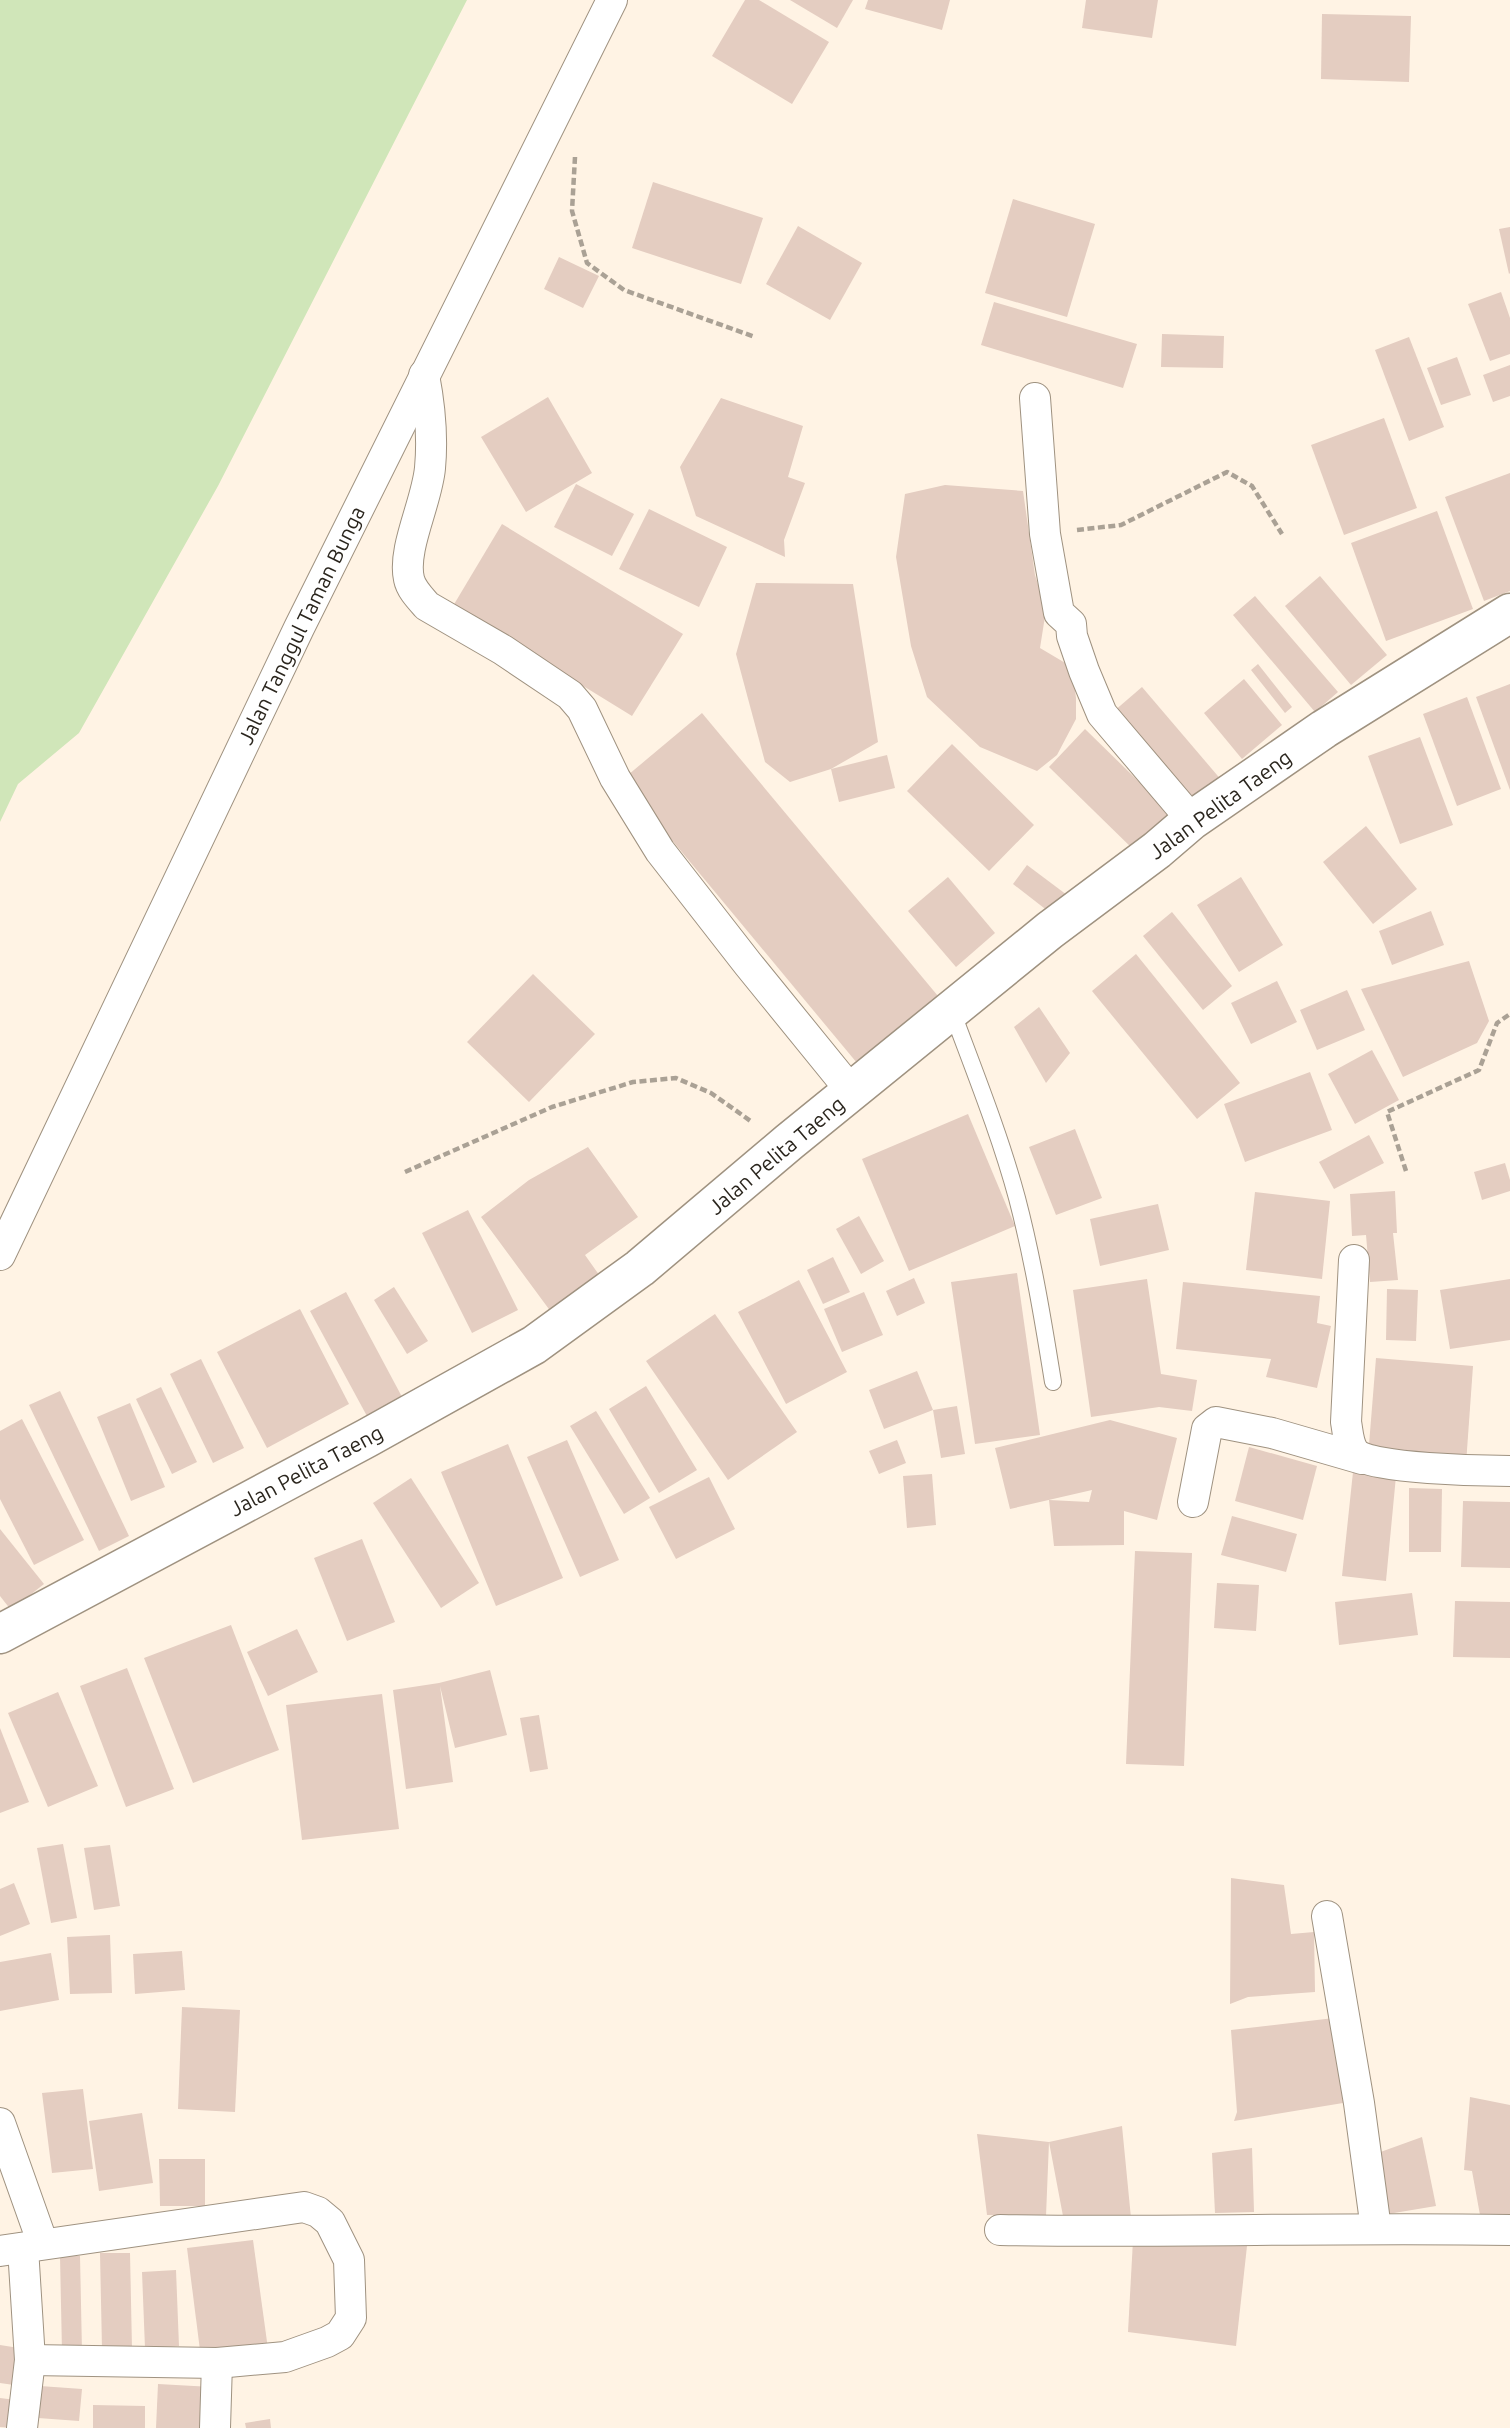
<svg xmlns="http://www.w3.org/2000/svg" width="1510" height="2428" viewBox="0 0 1510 2428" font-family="Ubuntu,sans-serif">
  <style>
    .water { fill: #d0e6b9 }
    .building { fill: #e4cdc1 }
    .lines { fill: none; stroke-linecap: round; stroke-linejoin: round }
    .lane-casing { stroke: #9f9280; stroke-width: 18 }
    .street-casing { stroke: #9f9280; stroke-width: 32 }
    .secondary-casing { stroke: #9f9280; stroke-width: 41 }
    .path { stroke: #aaa195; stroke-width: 4.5; stroke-dasharray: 7 3.5; stroke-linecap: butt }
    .lane { stroke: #fff; stroke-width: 16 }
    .street { stroke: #fff; stroke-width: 30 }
    .secondary { stroke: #fff; stroke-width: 38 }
    .labels { text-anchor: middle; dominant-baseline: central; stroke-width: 5; stroke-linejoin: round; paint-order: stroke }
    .street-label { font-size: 21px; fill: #2b261e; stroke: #fff }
  </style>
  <rect width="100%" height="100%" fill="#fff3e4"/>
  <!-- water -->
  <polygon class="water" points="0,0 467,0 218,486 79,733 18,784 0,822"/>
  <!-- building -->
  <g class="building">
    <polygon points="745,0 759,0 829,42 792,104 712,56"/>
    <polygon points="790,0 853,0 837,28"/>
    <polygon points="868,0 950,0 942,30 865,9"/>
    <polygon points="1086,0 1158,0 1152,38 1082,28"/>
    <polygon points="1322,14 1411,16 1409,82 1321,79"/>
    <polygon points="653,182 763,218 741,284 632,248"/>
    <polygon points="1013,199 1095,224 1067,317 985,293"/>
    <polygon points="798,226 862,263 830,320 766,284"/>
    <polygon points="1510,227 1510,273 1509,274 1499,229"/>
    <polygon points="559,257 599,276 583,308 544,289"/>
    <polygon points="1501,292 1510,318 1510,354 1490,361 1468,304"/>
    <polygon points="994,302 1137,344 1123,388 981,345"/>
    <polygon points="1162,334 1224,336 1223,368 1161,367"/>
    <polygon points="1409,337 1444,427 1409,441 1375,350"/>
    <polygon points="1457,357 1471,395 1441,405 1427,368"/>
    <polygon points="1510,365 1510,396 1493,402 1483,375"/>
    <polygon points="548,397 592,473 526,512 481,437"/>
    <polygon points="721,398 803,426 788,477 805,483 784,540 785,557 696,516 680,467"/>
    <polygon points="1384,418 1417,508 1344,535 1311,445"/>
    <polygon points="1510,473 1510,591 1484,601 1445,497"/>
    <polygon points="576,484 634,514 612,556 554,527"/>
    <polygon points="945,485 1023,491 1035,575 1046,610 1040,648 1072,667 1076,698 1076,719 1057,755 1037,771 980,747 927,697 911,646 896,557 905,494"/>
    <polygon points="649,509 727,547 699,607 619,569"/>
    <polygon points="1437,511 1473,609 1386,641 1351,543"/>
    <polygon points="502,524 683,634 632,716 453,606"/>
    <polygon points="1320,576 1387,655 1351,685 1285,606"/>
    <polygon points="756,583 853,584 878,742 831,769 790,782 765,762 736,654"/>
    <polygon points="1255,596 1338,692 1315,712 1233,615"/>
    <polygon points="1258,664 1292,707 1285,713 1251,670"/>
    <polygon points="1244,679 1282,725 1242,759 1204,713"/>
    <polygon points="1510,684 1510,790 1476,697"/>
    <polygon points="1142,687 1223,782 1193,807 1113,712"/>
    <polygon points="1467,697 1501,789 1457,806 1423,714"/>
    <polygon points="702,713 943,1002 862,1069 622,780"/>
    <polygon points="1085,729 1174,816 1138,854 1049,767"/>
    <polygon points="1420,737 1453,825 1400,844 1368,756"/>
    <polygon points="952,744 1034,825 989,871 907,791"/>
    <polygon points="887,755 895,788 839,802 831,769"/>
    <polygon points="1366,826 1417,889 1373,924 1323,862"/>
    <polygon points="1027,865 1067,895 1053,915 1013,884"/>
    <polygon points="948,877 995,933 956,967 908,911"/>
    <polygon points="1241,877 1283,945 1239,972 1197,905"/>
    <polygon points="1431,911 1444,945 1392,965 1379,931"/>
    <polygon points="1172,912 1232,986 1203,1010 1143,936"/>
    <polygon points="1136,954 1240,1083 1197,1119 1092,991"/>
    <polygon points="1469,961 1489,1021 1477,1043 1403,1077 1361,989"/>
    <polygon points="533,974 595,1034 529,1102 467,1042"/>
    <polygon points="1277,981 1297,1022 1251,1044 1231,1003"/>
    <polygon points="1347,990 1365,1030 1317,1050 1300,1010"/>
    <polygon points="1039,1007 1070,1053 1046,1083 1014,1027"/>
    <polygon points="1372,1050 1399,1100 1355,1124 1328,1074"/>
    <polygon points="1310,1072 1332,1130 1245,1162 1224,1104"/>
    <polygon points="968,1114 1015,1226 909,1271 862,1159"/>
    <polygon points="1075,1129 1102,1198 1056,1215 1029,1147"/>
    <polygon points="1369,1135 1384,1163 1334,1189 1319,1162"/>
    <polygon points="588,1147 638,1217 585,1255 602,1279 554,1316 481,1217 529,1180"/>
    <polygon points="1505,1163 1510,1180 1510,1191 1482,1200 1474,1172"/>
    <polygon points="1395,1191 1397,1233 1393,1233 1398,1280 1370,1282 1366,1235 1352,1236 1350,1194"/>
    <polygon points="1255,1192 1330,1201 1322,1279 1246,1270"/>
    <polygon points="1158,1204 1169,1250 1100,1266 1090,1219"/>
    <polygon points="468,1210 518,1310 472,1333 422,1233"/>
    <polygon points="859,1216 884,1261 861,1274 836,1229"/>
    <polygon points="833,1257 850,1292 823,1304 807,1270"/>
    <polygon points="1017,1273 1040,1435 975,1444 951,1282"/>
    <polygon points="914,1278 925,1303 897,1316 886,1291"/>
    <polygon points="1147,1279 1161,1374 1197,1380 1192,1411 1159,1407 1091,1417 1073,1290"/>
    <polygon points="1510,1279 1510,1340 1450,1349 1440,1290"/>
    <polygon points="799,1280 847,1372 786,1404 738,1312"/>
    <polygon points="1183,1282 1320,1296 1317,1323 1331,1326 1317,1388 1266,1377 1271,1359 1176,1349"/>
    <polygon points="394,1287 428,1341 407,1354 374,1300"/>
    <polygon points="1387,1289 1418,1290 1416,1341 1386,1340"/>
    <polygon points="346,1292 409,1410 374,1429 310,1311"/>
    <polygon points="864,1292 883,1335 842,1352 824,1309"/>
    <polygon points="300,1309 349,1404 267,1448 217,1352"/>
    <polygon points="715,1314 797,1432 728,1480 646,1361"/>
    <polygon points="1376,1358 1473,1366 1466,1464 1368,1457"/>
    <polygon points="201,1359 244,1448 213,1463 170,1374"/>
    <polygon points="917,1371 933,1410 957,1406 965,1454 941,1458 933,1410 884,1429 869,1390"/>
    <polygon points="646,1386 697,1470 659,1493 609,1409"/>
    <polygon points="161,1387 197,1462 172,1474 136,1399"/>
    <polygon points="60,1391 129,1536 99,1551 29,1405"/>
    <polygon points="130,1403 165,1487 131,1501 97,1417"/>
    <polygon points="596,1411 650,1498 624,1514 570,1426"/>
    <polygon points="22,1419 84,1540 34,1565 0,1499 0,1431"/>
    <polygon points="1110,1420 1177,1438 1157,1520 1124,1511 1124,1545 1054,1546 1049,1500 1089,1502 1092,1490 1010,1509 995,1448"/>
    <polygon points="567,1440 619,1560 580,1577 527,1457"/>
    <polygon points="897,1440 906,1463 879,1474 869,1451"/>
    <polygon points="508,1444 563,1578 496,1606 441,1472"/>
    <polygon points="1249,1447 1317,1466 1303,1520 1235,1501"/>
    <polygon points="1353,1472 1396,1476 1386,1581 1342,1576"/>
    <polygon points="932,1474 936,1525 907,1528 903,1476"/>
    <polygon points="709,1477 735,1529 676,1559 649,1507"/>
    <polygon points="411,1478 479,1583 441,1608 373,1503"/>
    <polygon points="1409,1488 1442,1489 1441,1552 1409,1552"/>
    <polygon points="1463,1501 1510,1502 1510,1568 1461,1567"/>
    <polygon points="1232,1516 1297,1534 1286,1572 1221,1555"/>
    <polygon points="0,1529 44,1584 11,1610 0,1596"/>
    <polygon points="362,1539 395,1622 347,1641 314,1558"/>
    <polygon points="1135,1551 1192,1553 1184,1766 1126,1764"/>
    <polygon points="1217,1583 1259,1585 1256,1631 1214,1628"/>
    <polygon points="1412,1593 1418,1635 1339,1645 1335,1602"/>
    <polygon points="1455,1601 1510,1602 1510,1658 1453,1657"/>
    <polygon points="231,1625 279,1750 193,1783 144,1658"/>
    <polygon points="297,1629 318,1672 268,1696 247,1652"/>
    <polygon points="127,1668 174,1789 126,1807 80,1686"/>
    <polygon points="490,1670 507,1735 455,1748 440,1686 453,1782 406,1789 393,1690 439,1683"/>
    <polygon points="58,1692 98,1786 48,1807 8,1713"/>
    <polygon points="382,1694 399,1829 302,1840 286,1705"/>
    <polygon points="539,1715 548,1769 530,1772 520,1718"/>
    <polygon points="0,1728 29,1802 0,1813"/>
    <polygon points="63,1844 77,1918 51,1923 37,1848"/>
    <polygon points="110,1845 120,1906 94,1910 84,1848"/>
    <polygon points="1231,1878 1284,1885 1291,1934 1314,1932 1315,1992 1248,1997 1230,2004"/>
    <polygon points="14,1883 30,1924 0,1936 0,1889"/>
    <polygon points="110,1935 112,1993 70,1994 67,1937"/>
    <polygon points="182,1951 185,1990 135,1994 133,1954"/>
    <polygon points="51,1953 59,2000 0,2011 0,1962"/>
    <polygon points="182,2007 240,2010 235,2112 178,2109"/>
    <polygon points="1334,2018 1343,2103 1234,2121 1237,2112 1231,2030"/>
    <polygon points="83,2089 93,2169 52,2173 42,2093"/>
    <polygon points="1470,2097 1510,2105 1510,2220 1480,2215 1472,2171 1464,2170"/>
    <polygon points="142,2113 153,2183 99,2191 89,2121"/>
    <polygon points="1122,2126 1131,2218 1063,2216 1049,2142 1046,2216 987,2215 977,2134 1049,2142"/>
    <polygon points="1422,2137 1436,2206 1388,2214 1375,2154"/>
    <polygon points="1252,2148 1254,2212 1215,2213 1212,2153"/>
    <polygon points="159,2159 205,2159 205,2206 160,2206"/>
    <polygon points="253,2240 268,2349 201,2358 187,2248"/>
    <polygon points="1133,2240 1247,2246 1236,2346 1128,2332"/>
    <polygon points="100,2253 130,2253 132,2348 102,2348"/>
    <polygon points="60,2256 80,2256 82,2351 62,2351"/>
    <polygon points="176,2270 179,2346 145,2348 142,2272"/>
    <polygon points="0,2345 19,2348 14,2385 0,2383"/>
    <polygon points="158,2384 212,2387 210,2428 156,2428"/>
    <polygon points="40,2386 82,2389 79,2421 38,2418"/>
    <polygon points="0,2398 16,2400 13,2428 0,2427"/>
    <polygon points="93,2405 145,2406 145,2428 93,2428"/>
    <polygon points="270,2419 271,2428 246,2428 245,2423"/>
  </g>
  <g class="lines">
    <defs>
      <path id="lane" d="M952,1011C975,1073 1000,1135 1017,1198C1033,1259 1043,1320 1053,1382"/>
      <g id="street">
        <path d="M424,375C430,406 433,436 430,468C427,502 402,549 409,579C411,589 420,598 427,606L503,650L570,695L582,709L615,778L660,851L748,964L852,1092"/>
        <polyline points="1035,398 1045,534 1059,613 1071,624 1072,636 1084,671 1102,714 1192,820"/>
        <polyline points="0,1255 299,628 612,0"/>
        <path d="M1354,1260L1346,1422C1348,1432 1348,1445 1355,1453C1369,1469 1485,1471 1510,1471"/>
        <polyline points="1193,1502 1207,1429 1216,1422 1272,1433 1362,1459"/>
        <polyline points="1327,1916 1359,2103 1376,2229"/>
        <polyline points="0,2123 43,2244"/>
        <path d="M1000,2230C1170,2233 1340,2227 1510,2230"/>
        <polyline points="0,2251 304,2207 318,2212 330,2222 349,2260 351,2318 340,2335 327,2342 285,2357 217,2363 30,2360"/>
        <polyline points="22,2428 30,2360 23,2248"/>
        <polyline points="215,2428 217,2363"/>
      </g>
      <polyline id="secondary" points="0,1634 367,1438 534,1345 640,1268 789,1142 1050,930 1157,850 1192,820 1324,729 1510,613"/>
    </defs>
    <!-- lane casing -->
    <use href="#lane" class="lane-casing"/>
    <!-- street casing -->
    <use href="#street" class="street-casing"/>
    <!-- secondary casing -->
    <use href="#secondary" class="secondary-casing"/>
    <!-- path -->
    <g class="path">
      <polyline points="575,157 572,211 587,263 624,290 755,337"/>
      <polyline points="1077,530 1121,525 1227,472 1252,486 1282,534"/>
      <polyline points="1406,1171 1387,1112 1479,1070 1497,1023 1510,1014"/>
      <polyline points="405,1172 552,1107 633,1082 676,1078 711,1093 752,1122"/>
    </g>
    <!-- lane -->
    <use href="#lane" class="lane"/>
    <!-- street -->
    <use href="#street" class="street"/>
    <!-- secondary -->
    <use href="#secondary" class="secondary"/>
  </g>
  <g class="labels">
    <!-- street labels -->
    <g class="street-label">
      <text transform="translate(301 625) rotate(-64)">Jalan Tanggul Taman Bunga</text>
      <text transform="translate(1220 804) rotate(-36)">Jalan Pelita Taeng</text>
      <text transform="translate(776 1155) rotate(-40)">Jalan Pelita Taeng</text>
      <text transform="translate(306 1470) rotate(-28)">Jalan Pelita Taeng</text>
    </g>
  </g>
</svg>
